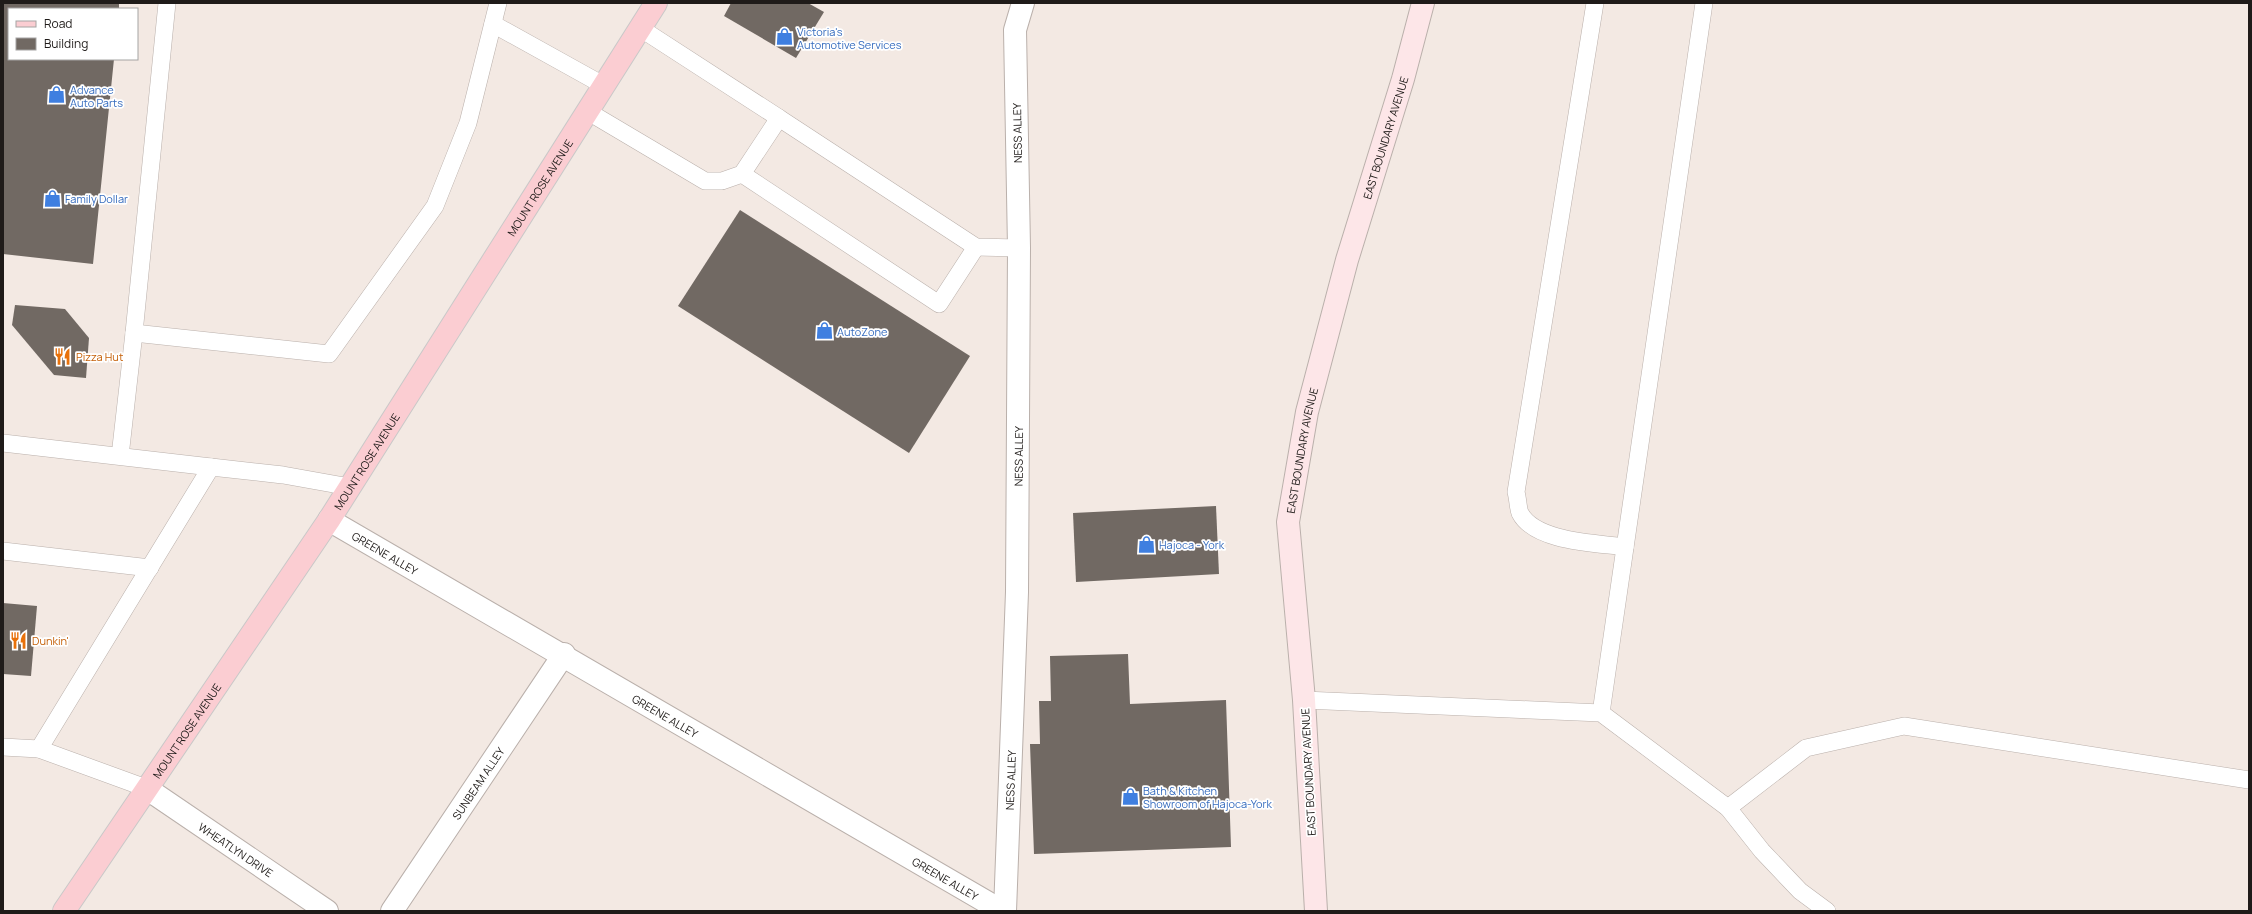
<svg xmlns="http://www.w3.org/2000/svg" width="2252" height="914" viewBox="0 0 2252 914" font-family="Manrope,sans-serif">
  <style>
    .building { fill: #716963 }
    .lines { fill: none; stroke-linecap: round; stroke-linejoin: round }
    .lane-casing { stroke: #bab0ab; stroke-width: 18 }
    .street-casing { stroke: #bab0ab; stroke-width: 24 }
    .secondary-casing { stroke: #bab0ab; stroke-width: 24 }
    .primary-casing { stroke: #c9c8c8; stroke-width: 24 }
    .lane { stroke: #fff; stroke-width: 17 }
    .street { stroke: #fff; stroke-width: 22 }
    .secondary { stroke: #fde6e8; stroke-width: 22 }
    .primary { stroke: #fbcdd2; stroke-width: 22 }
    .labels { text-anchor: middle; dominant-baseline: central; stroke-width: 3.5; stroke-linejoin: round; paint-order: stroke }
    .shop-label { font-size: 11px; fill: #366cbe; stroke: #fff; text-anchor: start }
    .street-label { font-size: 11px; fill: #1f1b19; stroke: #fff }
    .food-label { font-size: 11px; fill: #c56008; stroke: #fff; text-anchor: start }
  </style>
  <rect width="100%" height="100%" fill="#f3e9e3"/>
  <!-- building -->
  <g class="building">
    <polygon points="3,3 119,3 119,9 9,9 9,59 114,59 93,264 3,254"/>
    <polygon points="731,3 808,3 824,12 796,58 724,16"/>
    <polygon points="740,210 970,356 909,453 678,306"/>
    <polygon points="15,305 65,309 89,338 86,378 54,375 12,325"/>
    <polygon points="1216,506 1219,574 1076,582 1073,513"/>
    <polygon points="3,603 37,606 31,676 3,674"/>
    <polygon points="1128,654 1130,704 1226,700 1231,847 1034,854 1030,744 1040,744 1039,701 1051,701 1050,656"/>
  </g>
  <g class="lines">
    <defs>
      <g id="lane">
        <polyline points="167,3 134,333 329,354 435,206 468,123 498,3"/>
        <path d="M1595,3L1516,492C1518,499 1518,508 1520,513C1535,542 1596,543 1625,547"/>
        <polyline points="493,24 603,85"/>
        <polyline points="587,111 705,181 722,181 742,174 779,118 640,28"/>
        <polyline points="779,118 976,247 1019,248"/>
        <polyline points="742,174 939,304 976,247"/>
        <polyline points="3,443 211,467"/>
        <polyline points="120,456 134,333"/>
        <polyline points="3,551 150,568"/>
        <polyline points="1304,700 1601,713 1728,808 1762,851 1800,891 1827,911"/>
        <polyline points="1601,713 1704,3"/>
        <polyline points="3,747 39,749 146,788"/>
        <polyline points="39,749 211,467 283,475 350,487"/>
        <polyline points="1728,808 1806,748 1904,726 2249,780"/>
      </g>
      <g id="street">
        <path id="s1" d="M329,520L1002,911"/>
        <path id="s2" d="M146,788L327,911"/>
        <path id="s3" d="M392,911L564,654"/>
        <path id="s4" d="M1005,911L1017,592L1019,248L1015,30L1023,3"/>
      </g>
      <g id="secondary">
        <path id="s5" d="M1316,911L1304,700L1288,522L1307,412L1347,260L1403,79L1423,3"/>
      </g>
      <g id="primary">
        <path id="s6" d="M64,911L329,520L656,3"/>
      </g>
    </defs>
    <!-- lane casing -->
    <use href="#lane" class="lane-casing"/>
    <!-- street casing -->
    <use href="#street" class="street-casing"/>
    <!-- secondary casing -->
    <use href="#secondary" class="secondary-casing"/>
    <!-- primary casing -->
    <use href="#primary" class="primary-casing"/>
    <!-- lane -->
    <use href="#lane" class="lane"/>
    <!-- street -->
    <use href="#street" class="street"/>
    <!-- secondary -->
    <use href="#secondary" class="secondary"/>
    <!-- primary -->
    <use href="#primary" class="primary"/>
  </g>
  <!-- icons -->
  <defs>
    <symbol id="shop-bare" viewBox="-9 -9 18 18"><path d="M-5-2.5h2.3a2.7 3.5 0 0 1 5.4 0H5L5.5 6h-11ZM-1.5-2.5h3a1.5 2.3 0 0 0-3 0Z" fill="#3f7fe0" stroke="#fff" stroke-width="2.5" paint-order="stroke"/></symbol>
    <symbol id="restaurant-bare" viewBox="-9 -9 18 18"><path d="M-5-6h1v4h1v-4h1v4h1v-4h1v5L-1.5 .5V6h-2V.5L-5-1ZM5-6V6H3V1.5H1.5Q1.5-4 5-6Z" fill="#e8710a" stroke="#fff" stroke-width="2.5" paint-order="stroke"/></symbol>
  </defs>
  <g fill-rule="evenodd">
    <use href="#shop-bare" x="772" y="24" width="25" height="25"/>
    <use href="#shop-bare" x="44" y="82" width="25" height="25"/>
    <use href="#shop-bare" x="40" y="186" width="25" height="25"/>
    <use href="#shop-bare" x="812" y="318" width="25" height="25"/>
    <use href="#restaurant-bare" x="50" y="344" width="25" height="25"/>
    <use href="#shop-bare" x="1134" y="532" width="25" height="25"/>
    <use href="#restaurant-bare" x="6" y="628" width="25" height="25"/>
    <use href="#shop-bare" x="1118" y="784" width="25" height="25"/>
  </g>
  <g class="labels">
    <!-- shop labels -->
    <g class="shop-label">
      <text x="797" y="31">Victoria's<tspan x="797" dy="13">Automotive Services</tspan></text>
      <text x="70" y="89">Advance<tspan x="70" dy="13">Auto Parts</tspan></text>
      <text x="65" y="198">Family Dollar</text>
      <text x="837" y="331">AutoZone</text>
      <text x="1159" y="544">Hajoca - York</text>
      <text x="1143" y="790">Bath &amp; Kitchen<tspan x="1143" dy="13">Showroom of Hajoca-York</tspan></text>
    </g>
    <!-- street labels -->
    <g class="street-label">
      <text transform="translate(1017 133) rotate(-91)">NESS ALLEY</text>
      <text stroke="none"><textPath href="#s5" startOffset="787">EAST BOUNDARY AVENUE</textPath></text>
      <text stroke="none"><textPath href="#s6" startOffset="866">MOUNT ROSE AVENUE</textPath></text>
      <text stroke="none"><textPath href="#s5" startOffset="463">EAST BOUNDARY AVENUE</textPath></text>
      <text stroke="none"><textPath href="#s4" startOffset="455">NESS ALLEY</textPath></text>
      <text stroke="none"><textPath href="#s6" startOffset="542">MOUNT ROSE AVENUE</textPath></text>
      <text stroke="none"><textPath href="#s1" startOffset="65">GREENE ALLEY</textPath></text>
      <text stroke="none"><textPath href="#s1" startOffset="389">GREENE ALLEY</textPath></text>
      <text stroke="none"><textPath href="#s6" startOffset="218">MOUNT ROSE AVENUE</textPath></text>
      <text transform="translate(1308 772) rotate(-93)">EAST BOUNDARY AVENUE</text>
      <text stroke="none"><textPath href="#s4" startOffset="131">NESS ALLEY</textPath></text>
      <text stroke="none"><textPath href="#s3" startOffset="154">SUNBEAM ALLEY</textPath></text>
      <text stroke="none"><textPath href="#s2" startOffset="109">WHEATLYN DRIVE</textPath></text>
      <text stroke="none"><textPath href="#s1" startOffset="713">GREENE ALLEY</textPath></text>
    </g>
    <!-- food labels -->
    <g class="food-label">
      <text x="76" y="356">Pizza Hut</text>
      <text x="32" y="640">Dunkin'</text>
    </g>
  </g>
  <!-- border -->
  <rect width="2252" height="914" fill="none" stroke="#1f1b19" stroke-width="8"/>
  <!-- legend -->
  <rect x="8" y="8" width="130" height="52" fill="#ffffff" stroke="#a5a4a3"/>
  <rect x="16" y="21" width="20" height="6" fill="#fbcdd2" stroke="#a5a4a3"/>
  <text x="44" y="28" font-size="12" fill="#1f1b19">Road</text>
  <rect x="16" y="38" width="20" height="12" fill="#716963" stroke="#a5a4a3"/>
  <text x="44" y="48" font-size="12" fill="#1f1b19">Building</text>
</svg>
